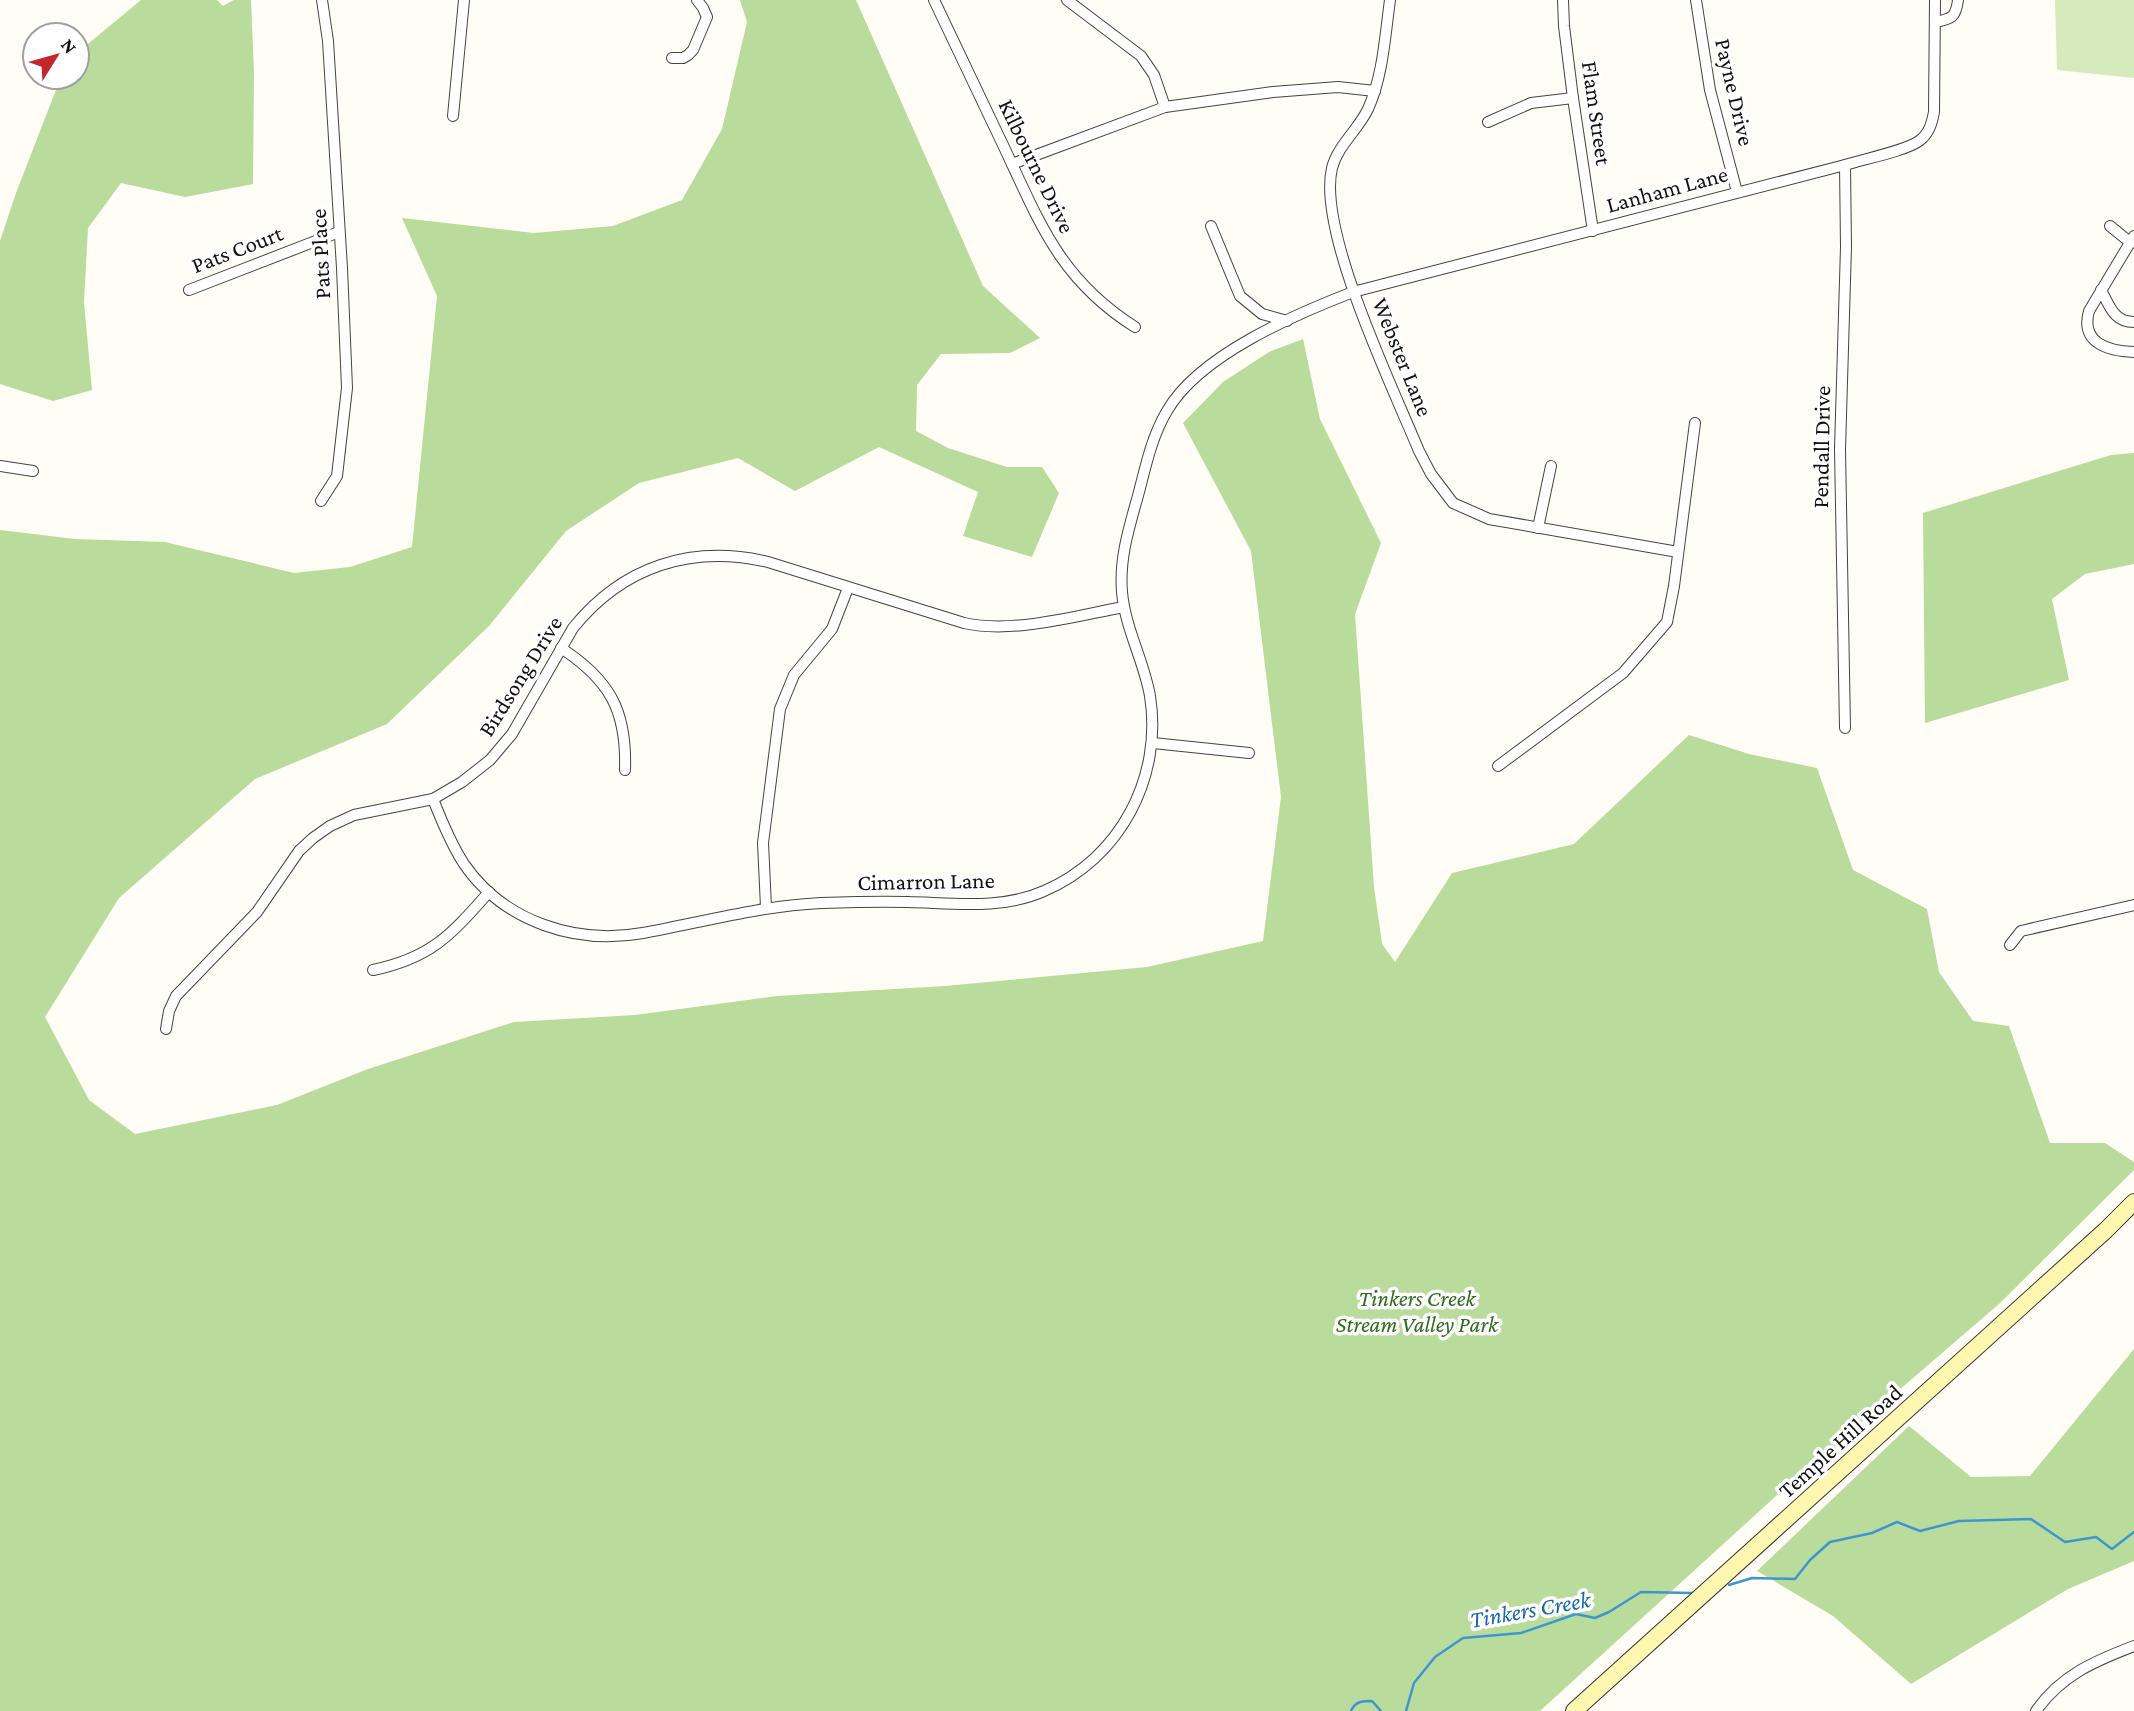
<svg xmlns="http://www.w3.org/2000/svg" width="2134" height="1711" viewBox="0 0 2134 1711" font-family="'Crimson Pro',serif">
  <style>
    .green { fill: #d5ebbd }
    .forest { fill: #b9dc9c }
    .lines { fill: none; stroke-linecap: round; stroke-linejoin: round }
    .stream { stroke: #3f96cf; stroke-width: 2.5 }
    .street-casing { stroke: #444; stroke-width: 12 }
    .secondary-casing { stroke: #333; stroke-width: 18 }
    .street { stroke: #fff; stroke-width: 10 }
    .secondary { stroke: #fff6b0; stroke-width: 16 }
    .labels { text-anchor: middle; dominant-baseline: central; stroke-width: 7; stroke-linejoin: round; paint-order: stroke }
    .street-label { font-size: 23px; fill: #111; stroke: #fff }
    .park-label { font-size: 23px; font-style: italic; fill: #2f6b1f; stroke: #fff }
    .water-label { font-size: 24px; font-style: italic; fill: #1768a6; stroke: #fff }
  </style>
  <rect width="100%" height="100%" fill="#fffdf5"/>
  <!-- green -->
  <polygon class="green" points="2055,0 2134,0 2134,78 2057,70"/>
  <!-- forest -->
  <g class="forest">
    <polygon points="141,0 217,0 223,6 234,0 251,0 254,73 253,184 185,197 121,183 88,228 84,302 92,390 53,401 0,384 0,241 16,193 61,77 77,77 77,53"/>
    <polygon points="740,0 856,0 983,286 1040,338 1010,353 941,354 917,385 916,431 948,448 1007,467 1042,467 1059,493 1032,557 963,536 978,492 879,447 795,491 738,458 639,483 566,531 489,626 387,724 255,779 119,898 45,1017 89,1100 135,1134 277,1105 368,1069 514,1022 635,1015 777,996 945,986 1147,967 1263,941 1281,797 1251,551 1183,423 1223,382 1269,352 1303,339 1320,419 1381,543 1355,614 1374,887 1382,944 1395,962 1452,873 1574,844 1689,735 1749,754 1817,768 1853,870 1927,909 1939,972 1973,1021 2009,1026 2050,1143 2105,1143 2134,1162 2134,1170 1999,1304 1776,1496 1540,1711 0,1711 0,530 75,539 165,542 294,573 350,567 412,547 437,296 402,218 534,233 613,226 682,200 722,129 747,22"/>
    <polygon points="2134,453 2134,564 2085,574 2052,599 2069,680 1925,723 1923,513 2111,455"/>
    <polygon points="2134,1349 2134,1561 2068,1589 1911,1684 1833,1616 1757,1571 1909,1426 1971,1477 2030,1476"/>
  </g>
  <g class="lines">
    <!-- stream -->
    <g class="stream">
      <polyline points="1729,1585 1752,1578 1795,1579 1810,1560 1830,1542 1872,1533 1897,1522 1920,1531 1959,1521 2031,1519 2065,1542 2096,1537 2112,1549 2134,1532"/>
      <path d="M1351,1711C1355,1701 1363,1701 1372,1701L1381,1711"/>
      <polyline points="1406,1711 1414,1683 1435,1657 1463,1638 1521,1633 1576,1614 1595,1618 1609,1612 1641,1592 1693,1593"/>
    </g>
    <defs>
      <g id="street">
        <path d="M934,0C957,48 980,96 1003,145C1039,221 1059,279 1135,327"/>
        <polyline points="1067,0 1141,56 1154,75 1165,107"/>
        <path d="M1390,0C1385,36 1383,76 1368,109C1358,130 1338,145 1332,168C1317,231 1393,388 1419,451L1431,474L1453,503L1489,519L1678,552"/>
        <polyline points="1563,0 1564,26 1573,98 1593,231"/>
        <polyline points="1696,0 1710,90 1737,192"/>
        <path d="M1935,22C1952,19 1956,17 1958,0"/>
        <polyline points="672,58 683,58 688,55 693,50 707,17 703,8 697,0"/>
        <polyline points="453,116 464,0"/>
        <polyline points="1488,122 1531,103 1573,98"/>
        <polyline points="1012,164 1165,107 1273,92 1338,87 1375,91"/>
        <polyline points="1845,165 1846,247 1840,449 1845,728"/>
        <polyline points="1211,226 1240,296 1262,314 1287,321"/>
        <polyline points="2110,226 2131,243"/>
        <path d="M2134,236L2089,311C2080,343 2108,351 2134,352"/>
        <polyline points="189,290 339,232"/>
        <path d="M2101,290C2110,307 2114,322 2134,322"/>
        <polyline points="0,466 33,471"/>
        <polyline points="321,501 337,476 347,388 342,268 328,41 322,0"/>
        <polyline points="1538,528 1551,466"/>
        <path d="M561,648C610,680 627,711 625,770"/>
        <polyline points="1153,743 1249,753"/>
        <polyline points="1498,766 1623,673 1667,622 1674,586 1695,423"/>
        <path d="M433,799C442,822 451,844 464,864C504,922 576,945 643,933C703,922 760,906 821,903C850,902 879,901 908,902C953,903 1002,910 1044,891C1120,859 1163,777 1150,696C1144,661 1125,628 1122,592C1119,557 1130,525 1139,492C1146,465 1152,436 1167,411C1199,355 1296,314 1353,292L1845,165C1864,159 1905,151 1919,141C1929,134 1932,123 1934,112L1935,0"/>
        <polyline points="766,907 763,843 780,709 794,675 832,629 848,588"/>
        <polyline points="2010,945 2021,931 2134,905"/>
        <path d="M373,970C431,958 451,935 489,892"/>
        <path d="M166,1029L169,1011L176,996L257,912L299,851L313,838L330,826L354,815L433,799L462,782L490,760L512,734L573,628C623,566 692,544 768,562L964,623C1013,634 1075,616 1124,607"/>
        <path d="M2036,1711C2061,1675 2095,1661 2134,1646"/>
      </g>
      <polyline id="secondary" points="1574,1711 2106,1230 2134,1202"/>
    </defs>
    <!-- street casing -->
    <use href="#street" class="street-casing"/>
    <!-- secondary casing -->
    <use href="#secondary" class="secondary-casing"/>
    <!-- street -->
    <use href="#street" class="street"/>
    <!-- secondary -->
    <use href="#secondary" class="secondary"/>
  </g>
  <g class="labels">
    <!-- street labels -->
    <g class="street-label">
      <text transform="translate(1735 92) rotate(77)">Payne Drive</text>
      <text transform="translate(1597 113) rotate(82)">Flam Street</text>
      <text transform="translate(1037 166) rotate(64)">Kilbourne Drive</text>
      <text transform="translate(1667 189) rotate(-15)">Lanham Lane</text>
      <text transform="translate(237 249) rotate(-21)">Pats Court</text>
      <text transform="translate(320 254) rotate(-93)">Pats Place</text>
      <text transform="translate(1403 357) rotate(68)">Webster Lane</text>
      <text transform="translate(1821 447) rotate(-89)">Pendall Drive</text>
      <text transform="translate(520 676) rotate(-58)">Birdsong Drive</text>
      <text transform="translate(926 881) rotate(-1)">Cimarron Lane</text>
      <text transform="translate(1840 1441) rotate(-42)">Temple Hill Road</text>
    </g>
    <!-- park labels -->
    <g class="park-label">
      <text x="1417" y="1298">Tinkers Creek<tspan x="1417" dy="26">Stream Valley Park</tspan></text>
    </g>
    <!-- water labels -->
    <g class="water-label">
      <text transform="translate(1530 1609) rotate(-10)">Tinkers Creek</text>
    </g>
  </g>
  <!-- north arrow -->
  <g transform="translate(56 56) rotate(53)"><circle r="33" fill="#ffffff" stroke="#a0a0a0" stroke-width="2"/>
  <path d="M0-5L12 26L0 18L-12 26Z" fill="#c4262e"/>
  <text y="-10" font-size="19" font-weight="bold" text-anchor="middle" fill="#111111">N</text>
  </g>
</svg>
